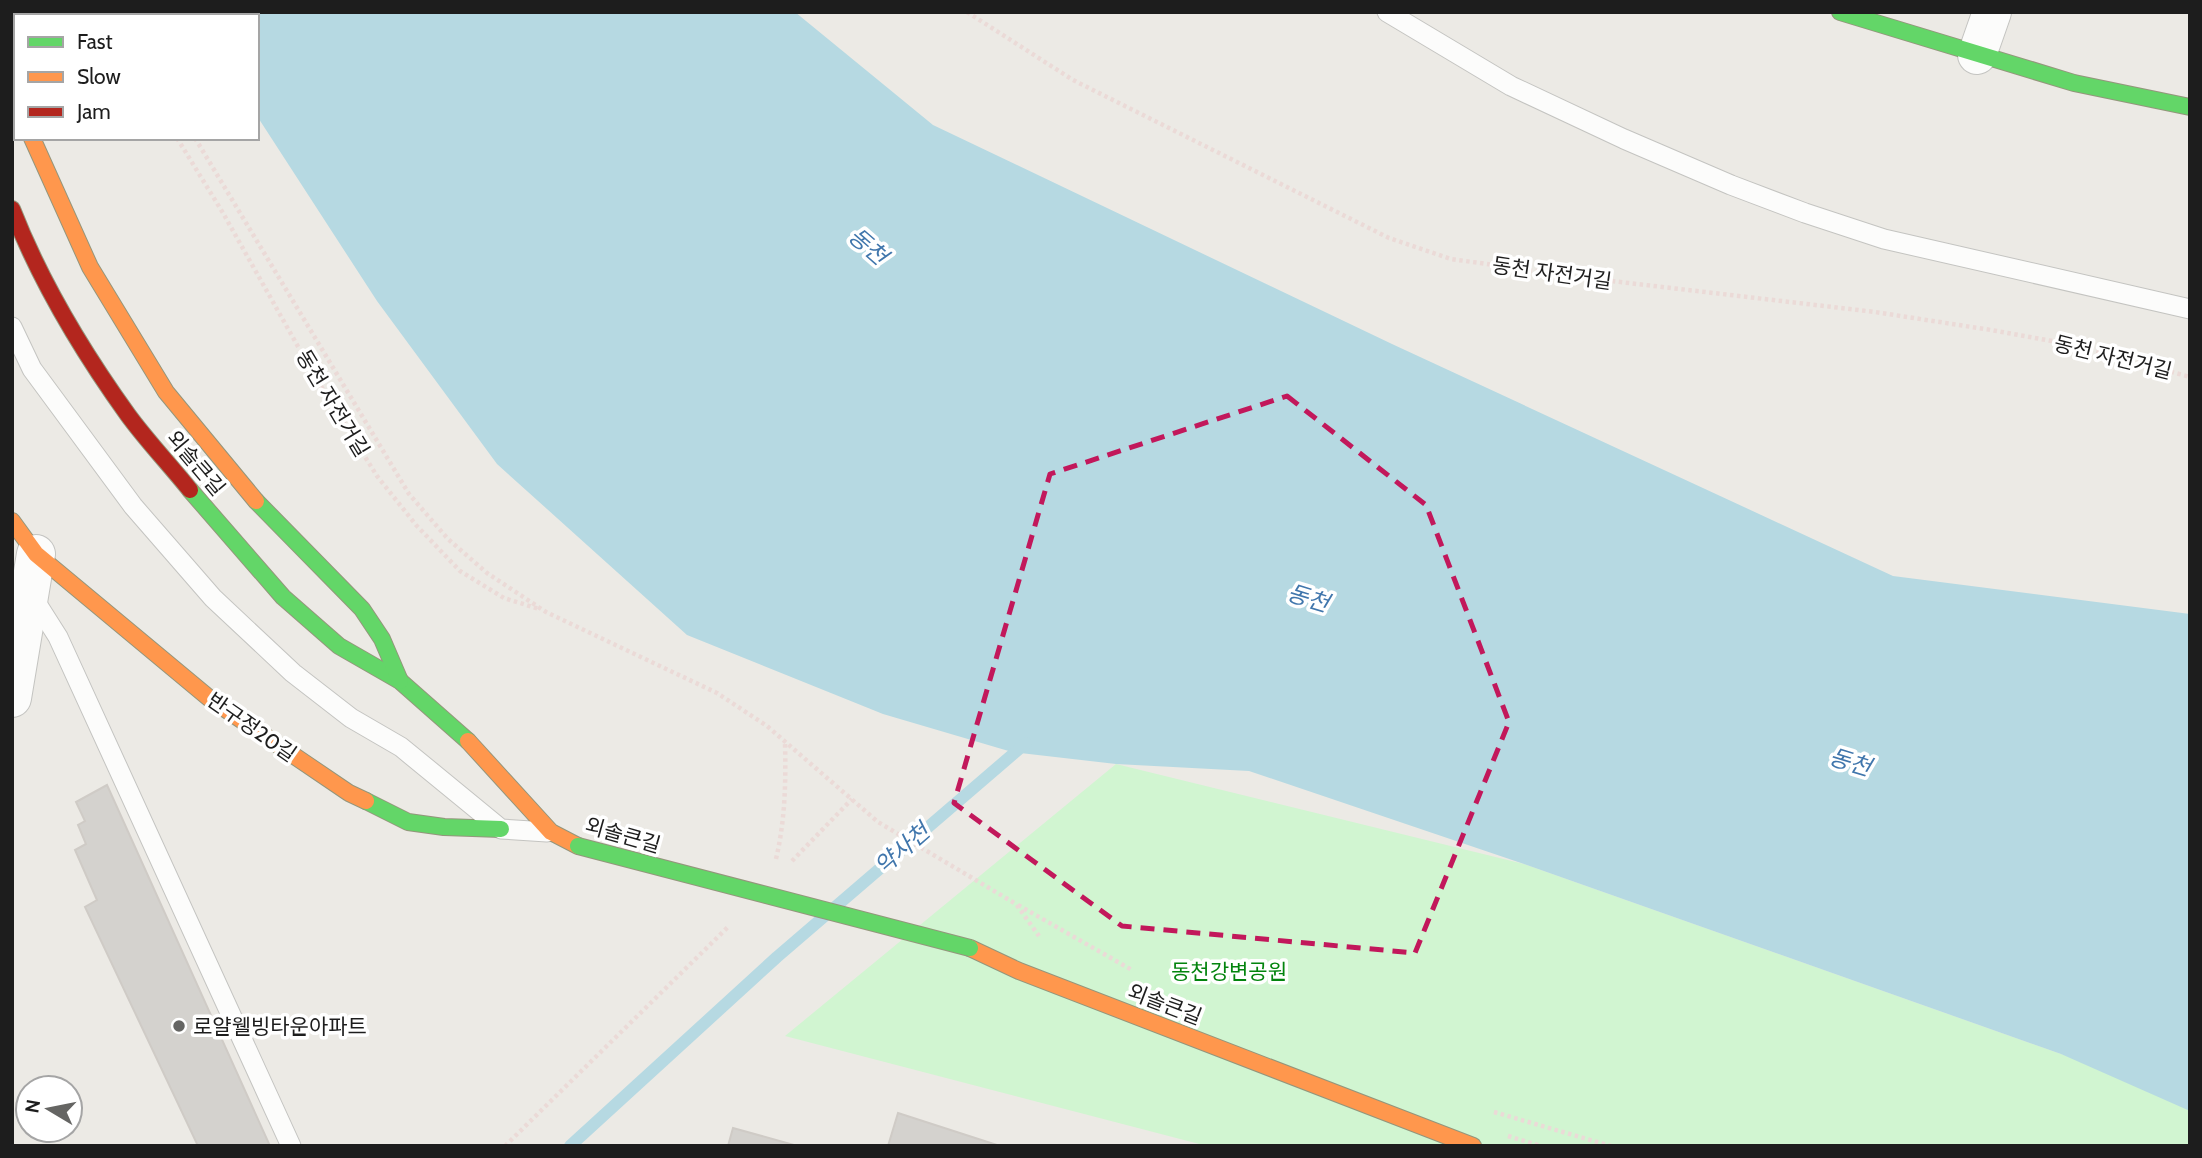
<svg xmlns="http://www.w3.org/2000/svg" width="2202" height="1158" viewBox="0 0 2202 1158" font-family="Cabin,'Noto Sans KR',sans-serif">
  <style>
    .park { fill: #d1f5d1 }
    .water { fill: #b6d9e2 }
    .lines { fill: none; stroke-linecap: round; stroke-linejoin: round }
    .stream { stroke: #b6d9e2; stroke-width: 12 }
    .building { fill: #d4d2ce; stroke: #cfcbc6; stroke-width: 2 }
    .lane-casing { stroke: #c4c4c1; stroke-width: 21 }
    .street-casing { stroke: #c4c4c1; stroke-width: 40 }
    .fast-casing { stroke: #94967c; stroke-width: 18 }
    .slow-casing { stroke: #94967c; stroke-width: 18 }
    .jam-casing { stroke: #94967c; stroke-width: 18 }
    .path { stroke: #ebdad7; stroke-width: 4.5; stroke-dasharray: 3.5 3.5; stroke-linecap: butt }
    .lane { stroke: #fcfcfb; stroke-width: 19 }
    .street { stroke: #fcfcfb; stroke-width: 38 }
    .fast { stroke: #63d668; stroke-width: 16 }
    .slow { stroke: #ff974d; stroke-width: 16 }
    .jam { stroke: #b3261e; stroke-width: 16 }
    .fast-bridge-casing { stroke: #94967c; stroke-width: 18; stroke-linecap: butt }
    .fast-bridge { stroke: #63d668; stroke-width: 16 }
    .marked { fill: none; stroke: #c2185b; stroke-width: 5; stroke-dasharray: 14 9; stroke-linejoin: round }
    .poi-dot { fill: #656563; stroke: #fff; stroke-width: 2.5 }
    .labels { text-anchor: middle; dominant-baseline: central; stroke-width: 7; stroke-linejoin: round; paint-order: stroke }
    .street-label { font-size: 21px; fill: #1d1d1d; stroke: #fff }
    .park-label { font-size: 21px; fill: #03840e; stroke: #fff }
    .poi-label { font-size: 21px; fill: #1d1d1d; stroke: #fff; text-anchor: start }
    .water-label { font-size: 23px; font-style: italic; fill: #4076ac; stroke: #fff }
  </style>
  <rect width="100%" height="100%" fill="#eceae5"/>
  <!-- park -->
  <polygon class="park" points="1116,764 1524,864 2061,1054 2190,1097 2190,1146 1207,1146 785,1036"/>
  <!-- water -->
  <polygon class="water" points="186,12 795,12 933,125 1392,344 1893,576 2190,614 2190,1111 2061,1054 1524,864 1249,771 1116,764 1012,752 883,714 687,635 497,464 377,301 257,116 257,16 189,16"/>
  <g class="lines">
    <!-- stream -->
    <polyline class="stream" points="570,1146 777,957 1026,743"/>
  </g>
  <!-- building -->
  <g class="building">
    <polygon points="107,785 270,1146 198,1146 85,907 97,900 75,850 86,844 78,825 85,821 76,802"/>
    <polygon points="898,1113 1000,1146 888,1146"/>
    <polygon points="733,1128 794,1145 794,1146 728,1146"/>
  </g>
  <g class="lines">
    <defs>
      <g id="lane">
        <polyline points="1387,12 1511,86 1624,139 1731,185 1805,213 1884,239 2190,309"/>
        <polyline points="12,327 32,369 133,506 213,598 293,673 351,718 401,747 501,829 547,832"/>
        <polyline points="32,596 58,637 291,1146"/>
      </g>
      <g id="street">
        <polyline points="1977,55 1992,12"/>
        <polyline points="12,698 36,554"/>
      </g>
      <g id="fast">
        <polyline points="1840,12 2074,83 2190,107"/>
        <polyline points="12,89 16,98"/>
        <polyline points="190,490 283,597 339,646 400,681 468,741"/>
        <polyline points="256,501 362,609 382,639 400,681"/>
        <polyline points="366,801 408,822 444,827 501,829"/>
      </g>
      <g id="slow">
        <polyline points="32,138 90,267 166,392 256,501"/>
        <polyline points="12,521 36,554 209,698 349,793 366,801"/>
        <polyline points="468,741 551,832 578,846"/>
        <polyline points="970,948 1019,971 1473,1146"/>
      </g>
      <path id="jam" d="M12,209C41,283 82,351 128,415C147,441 170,465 190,490"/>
    </defs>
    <!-- lane casing -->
    <use href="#lane" class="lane-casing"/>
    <!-- street casing -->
    <use href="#street" class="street-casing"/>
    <!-- fast casing -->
    <use href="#fast" class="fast-casing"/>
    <!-- slow casing -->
    <use href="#slow" class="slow-casing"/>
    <!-- jam casing -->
    <use href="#jam" class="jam-casing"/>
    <!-- path -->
    <g class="path">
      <polyline points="98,12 101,16"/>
      <polyline points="122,12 124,16"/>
      <polyline points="967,12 1073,80 1389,238 1451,259 1586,278 1875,312 1991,330 2074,345 2190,377"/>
      <polyline points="177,138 223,213 314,375 377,476 416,525 460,571 504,598 539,609"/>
      <polyline points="195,138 409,494 448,539 487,573 546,612 717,693 767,726 878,822 1016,904 1039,936"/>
      <path d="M776,859C785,821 786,783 785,743"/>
      <polyline points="792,861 852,799"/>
      <polyline points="1018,905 1132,970"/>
      <polyline points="1494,1112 1611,1146"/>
      <polyline points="1508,1136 1541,1146"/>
      <polyline points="505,1146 729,926"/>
    </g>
    <!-- lane -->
    <use href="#lane" class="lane"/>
    <!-- street -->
    <use href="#street" class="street"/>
    <!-- fast -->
    <use href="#fast" class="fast"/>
    <!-- slow -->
    <use href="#slow" class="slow"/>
    <!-- jam -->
    <use href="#jam" class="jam"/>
    <defs>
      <polyline id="fast-bridge" points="578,846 970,948"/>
    </defs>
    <!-- fast-bridge casing -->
    <use href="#fast-bridge" class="fast-bridge-casing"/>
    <!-- fast-bridge -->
    <use href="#fast-bridge" class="fast-bridge"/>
  </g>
  <!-- marked area -->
  <path class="marked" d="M1287,396L1426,505L1509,722L1415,953L1122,926L954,803L1050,474Z"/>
  <!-- markers -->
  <circle class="poi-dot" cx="179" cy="1026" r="7"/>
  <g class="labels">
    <!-- street labels -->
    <g class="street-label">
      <text transform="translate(1552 273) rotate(8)">동천 자전거길</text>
      <text transform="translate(2113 357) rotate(14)">동천 자전거길</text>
      <text transform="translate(333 403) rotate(59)">동천 자전거길</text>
      <text transform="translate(196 463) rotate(50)">외솔큰길</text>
      <text transform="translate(252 727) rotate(35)">반구정20길</text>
      <text transform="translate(623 835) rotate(16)">외솔큰길</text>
      <text transform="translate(1165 1004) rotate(21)">외솔큰길</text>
    </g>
    <!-- park labels -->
    <g class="park-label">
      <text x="1229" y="971">동천강변공원</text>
    </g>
    <!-- poi labels -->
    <g class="poi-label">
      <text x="193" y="1026">로얄웰빙타운아파트</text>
    </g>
    <!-- water labels -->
    <g class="water-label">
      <text transform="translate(868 246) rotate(41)">동천</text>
      <text transform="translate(1308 598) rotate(17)">동천</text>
      <text transform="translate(1850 762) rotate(17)">동천</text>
      <text transform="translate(902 849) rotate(-41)">약사천</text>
    </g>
  </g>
  <!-- border -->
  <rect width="2202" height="1158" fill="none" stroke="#1d1d1d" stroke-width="28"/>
  <!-- legend -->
  <rect x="14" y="14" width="245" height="126" fill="#ffffff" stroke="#a5a5a5" stroke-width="2"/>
  <rect x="28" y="37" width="35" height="10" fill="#63d668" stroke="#a5a5a5" stroke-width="2"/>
  <text x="77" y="49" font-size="21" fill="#1d1d1d">Fast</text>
  <rect x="28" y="72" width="35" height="10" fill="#ff974d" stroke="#a5a5a5" stroke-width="2"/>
  <text x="77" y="84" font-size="21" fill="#1d1d1d">Slow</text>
  <rect x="28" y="107" width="35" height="10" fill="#b3261e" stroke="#a5a5a5" stroke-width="2"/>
  <text x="77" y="119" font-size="21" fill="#1d1d1d">Jam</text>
  <!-- north arrow -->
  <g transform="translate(49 1109) rotate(280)"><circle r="33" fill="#ffffff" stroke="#a5a5a5" stroke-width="2"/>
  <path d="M0-5L12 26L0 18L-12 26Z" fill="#656563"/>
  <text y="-10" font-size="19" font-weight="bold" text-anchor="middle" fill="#1d1d1d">N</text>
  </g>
</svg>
